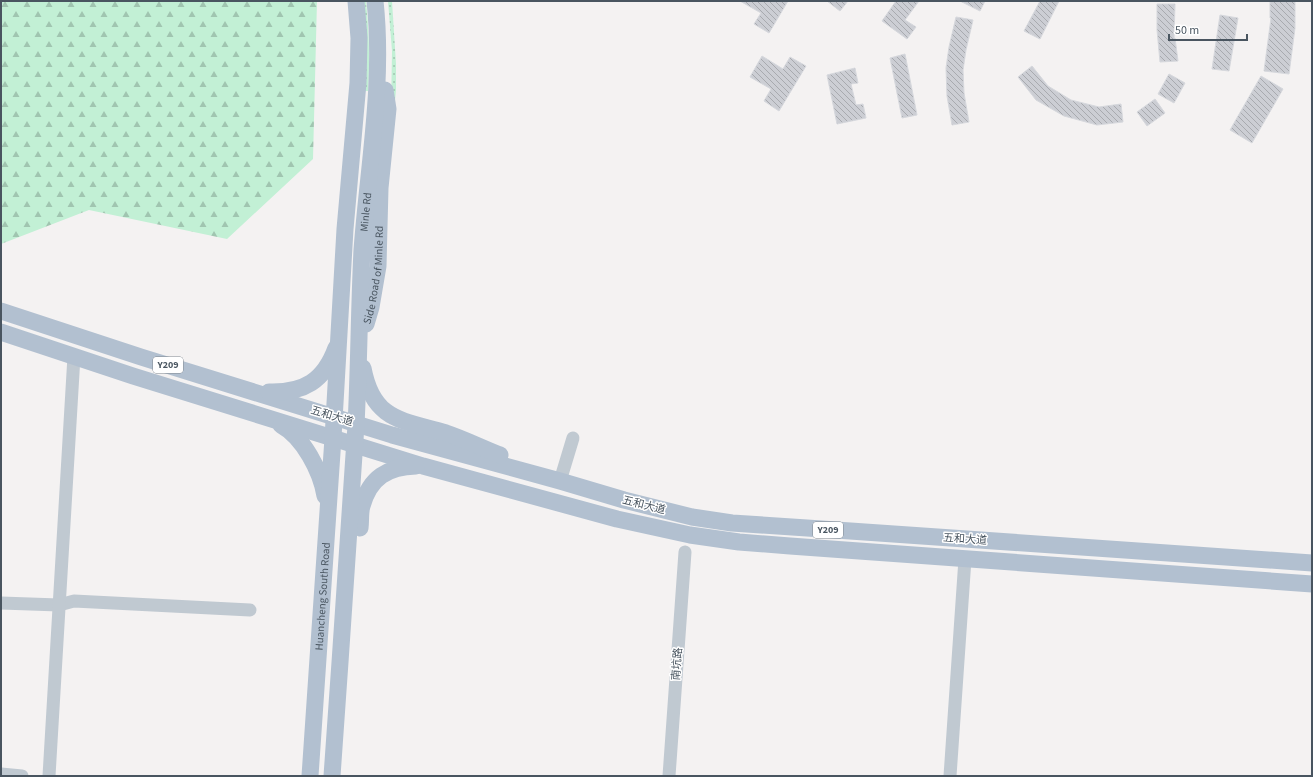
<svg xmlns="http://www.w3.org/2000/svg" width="1313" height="777" viewBox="0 0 1313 777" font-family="'Source Sans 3','Noto Sans SC',sans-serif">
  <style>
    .grass { fill: url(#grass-dots) }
    .forest { fill: url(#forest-firs) }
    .building { fill: url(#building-back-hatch); stroke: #d6d8dd }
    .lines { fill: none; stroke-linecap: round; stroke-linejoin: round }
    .minor { stroke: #c0c9d1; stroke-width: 13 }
    .major { stroke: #b2c0d0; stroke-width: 17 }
    .labels { text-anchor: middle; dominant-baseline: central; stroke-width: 3; stroke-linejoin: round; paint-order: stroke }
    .shield { fill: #fff; stroke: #808890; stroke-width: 1 }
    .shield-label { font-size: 10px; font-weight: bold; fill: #495560 }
    .street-label { font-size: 11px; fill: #495560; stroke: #fff }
  </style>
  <defs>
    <pattern id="grass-dots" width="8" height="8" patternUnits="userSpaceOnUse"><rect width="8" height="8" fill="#c2f0d5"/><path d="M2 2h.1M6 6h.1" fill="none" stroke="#a0c5b0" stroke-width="1.8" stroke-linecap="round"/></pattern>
    <pattern id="forest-firs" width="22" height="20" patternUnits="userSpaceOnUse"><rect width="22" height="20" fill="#c2f0d5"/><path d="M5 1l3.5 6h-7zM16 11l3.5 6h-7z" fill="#a0c5b0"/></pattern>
    <pattern id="building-back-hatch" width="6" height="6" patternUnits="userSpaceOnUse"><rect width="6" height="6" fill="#ccced4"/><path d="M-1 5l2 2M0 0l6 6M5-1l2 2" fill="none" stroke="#a8aaaf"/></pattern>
  </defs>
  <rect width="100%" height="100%" fill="#f4f2f2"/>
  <!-- grass -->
  <g class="grass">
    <path d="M363,1H366C369,31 370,61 368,91H365Z"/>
    <polygon points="388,1 392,1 396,64 396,90 393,122 391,109 392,51"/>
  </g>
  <!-- forest -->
  <polygon class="forest" points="1,1 317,1 313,159 227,239 89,210 1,244"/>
  <!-- building -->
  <g class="building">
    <polygon points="740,1 788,1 769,33 754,24 761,13"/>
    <polygon points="827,1 848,1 840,11"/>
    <polygon points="896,1 919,1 905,20 916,27 907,39 882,21"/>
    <polygon points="960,1 985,1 980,11"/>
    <polygon points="1040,1 1059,1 1040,39 1024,31"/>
    <polygon points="1270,1 1295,1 1295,28 1289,74 1264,71 1271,18 1270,18"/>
    <polygon points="1157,4 1175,4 1174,38 1175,38 1178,61 1160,62 1157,30"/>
    <polygon points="1220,15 1238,18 1229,71 1212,69"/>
    <polygon points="956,17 973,20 966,50 963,70 964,93 969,122 952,125 947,96 946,68 949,47"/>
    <polygon points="905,54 917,115 902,118 890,58"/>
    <polygon points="762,56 783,69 790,57 806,66 779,111 764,101 771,89 750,77"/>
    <polygon points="1032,66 1048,86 1071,100 1099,107 1121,104 1123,122 1097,125 1064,116 1036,100 1018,77"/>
    <polygon points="855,68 858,83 851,84 856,105 863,104 866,118 837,124 827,75"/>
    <polygon points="1169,74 1185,83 1174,103 1158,94"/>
    <polygon points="1261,76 1283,89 1252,143 1230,130"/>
    <polygon points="1155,99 1165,113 1147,126 1137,112"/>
  </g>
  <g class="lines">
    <!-- minor -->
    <g class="minor">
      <polyline points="560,481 573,438"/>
      <polyline points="1,603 59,605 74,601 250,610"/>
      <polyline points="1,774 22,776"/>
      <polyline points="49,776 74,356"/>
      <polyline points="669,776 685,552"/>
      <polyline points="950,776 965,559"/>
    </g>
    <!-- major -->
    <g class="major">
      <polyline points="1,311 141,357 392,435 560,481 624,500 692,517 732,523 807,528 1312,563"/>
      <path id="s1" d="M366,324L371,307L378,266L380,188L388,109L385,90"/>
      <polyline points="1,332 133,376 423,466 617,519 690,535 739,542 790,546 1312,584"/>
      <path d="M363,368C373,421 402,420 446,433C464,439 482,448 500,455"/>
      <path d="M269,392C304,393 324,381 336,348"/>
      <path d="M281,425C303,437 321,471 325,496"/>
      <path d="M360,528C361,521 360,512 362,506C370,477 388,467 416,466"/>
      <path id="s2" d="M310,776L333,438L345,229L358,83L359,38L356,1"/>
      <path id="s3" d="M332,776C340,659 349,542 356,425C359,367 359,308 362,250C368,167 384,84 375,1"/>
    </g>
  </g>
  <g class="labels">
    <!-- shield labels -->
    <g class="shield">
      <rect x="153" y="357" width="30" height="16" rx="3"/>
      <rect x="813" y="522" width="30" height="16" rx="3"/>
    </g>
    <g class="shield-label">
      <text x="168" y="365">Y209</text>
      <text x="828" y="530">Y209</text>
    </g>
    <!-- street labels -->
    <g class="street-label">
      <text stroke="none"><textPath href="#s3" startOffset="565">Minle Rd</textPath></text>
      <text stroke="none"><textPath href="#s1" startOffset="50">Side Road of Minle Rd</textPath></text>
      <text transform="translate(332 416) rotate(17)">五和大道</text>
      <text transform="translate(644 505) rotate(14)">五和大道</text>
      <text transform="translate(965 539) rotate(4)">五和大道</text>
      <text stroke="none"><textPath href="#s2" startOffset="180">Huancheng South Road</textPath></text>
      <text transform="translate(677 664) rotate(-86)">南坑路</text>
    </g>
  </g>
  <!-- border -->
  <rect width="1313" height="777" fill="none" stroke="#495560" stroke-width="4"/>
  <!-- scale -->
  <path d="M1169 34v6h78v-6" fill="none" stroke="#495560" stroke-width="2"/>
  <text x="1175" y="34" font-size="12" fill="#495560" stroke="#ffffff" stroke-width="3" paint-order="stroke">50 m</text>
</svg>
